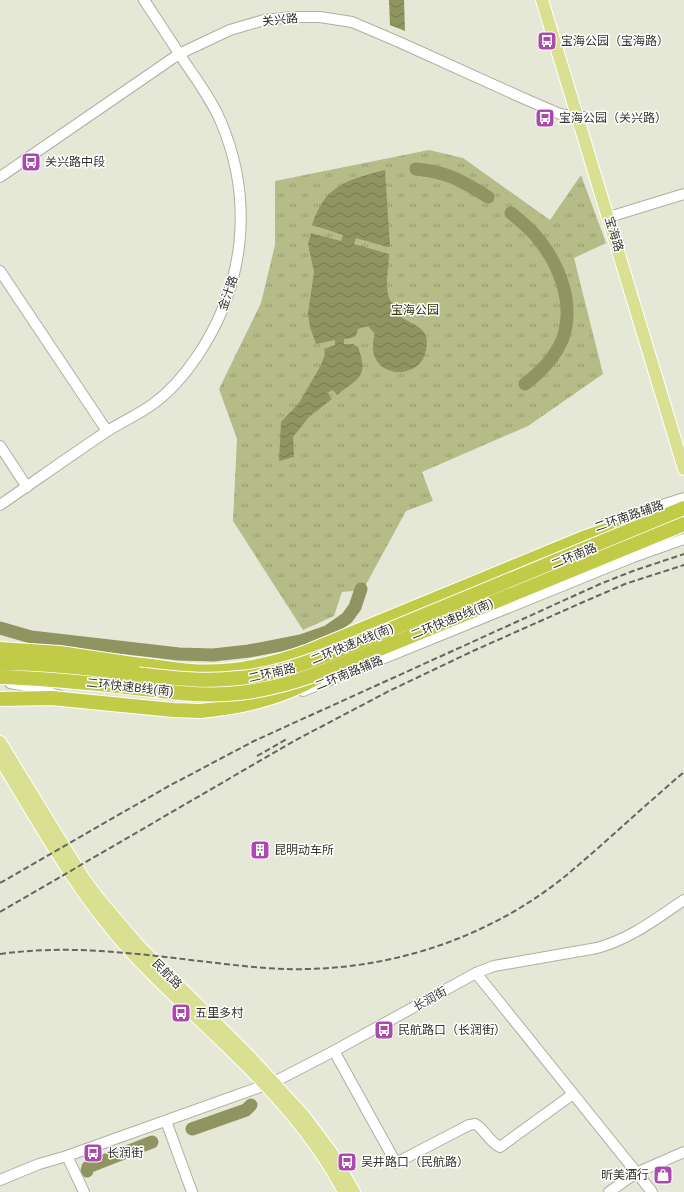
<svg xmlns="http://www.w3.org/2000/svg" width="684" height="1192" viewBox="0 0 684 1192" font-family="Roboto,'Noto Sans SC',sans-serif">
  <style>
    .park { fill: url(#park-tufts) }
    .water { fill: url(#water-waves) }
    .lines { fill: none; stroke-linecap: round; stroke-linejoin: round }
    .river { stroke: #8f9461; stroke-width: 13 }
    .minor-casing { stroke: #adb0a0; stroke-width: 12 }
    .major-casing { stroke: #fff; stroke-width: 14 }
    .highway-casing { stroke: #fff; stroke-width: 16 }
    .minor { stroke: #fff; stroke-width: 10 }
    .major { stroke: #dae091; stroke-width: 12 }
    .highway { stroke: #c1cb47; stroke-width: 14 }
    .rail { stroke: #65675d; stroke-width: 2; stroke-dasharray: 6 3; stroke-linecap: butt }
    .highway-bridge-casing { stroke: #fff; stroke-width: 16; stroke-linecap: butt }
    .highway-bridge { stroke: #c1cb47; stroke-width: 14 }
    .labels { text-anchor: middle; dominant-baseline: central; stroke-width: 3; stroke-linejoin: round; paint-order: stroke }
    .street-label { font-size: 12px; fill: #33342d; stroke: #fff }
    .poi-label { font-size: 12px; fill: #33342d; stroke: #fff; text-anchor: start }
    .park-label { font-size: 12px; fill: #303309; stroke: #fff }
  </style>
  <defs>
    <pattern id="park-tufts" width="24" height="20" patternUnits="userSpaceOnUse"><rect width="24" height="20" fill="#b6bc88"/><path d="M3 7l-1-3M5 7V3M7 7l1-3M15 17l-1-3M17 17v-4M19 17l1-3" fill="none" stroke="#959a70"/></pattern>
    <pattern id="water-waves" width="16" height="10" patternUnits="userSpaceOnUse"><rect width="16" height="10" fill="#8f9461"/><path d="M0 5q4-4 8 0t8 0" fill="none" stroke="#757a50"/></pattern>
  </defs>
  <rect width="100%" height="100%" fill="#e5e8d7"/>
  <!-- park -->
  <polygon class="park" points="429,150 463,158 550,220 581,175 606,243 574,258 603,374 528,426 422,472 433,501 406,511 363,590 342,592 334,616 303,630 233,521 237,439 219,389 261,303 275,245 275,181"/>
  <!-- water -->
  <g class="water">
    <polygon points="389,0 404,0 405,31 390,25"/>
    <path d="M385,170L390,247H387L356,238L354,244L389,254C389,266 384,288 390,300C391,302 394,304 395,307C396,310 397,313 399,315C412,327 431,325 426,350C421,380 375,379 373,349C373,343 373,339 375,334L368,326L358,329C356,338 353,338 344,339V344H353L358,347C369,377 359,378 337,395L333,390L327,393L332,399L309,417L293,437L294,457L279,461L281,422L299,403L321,365L325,354L324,349L335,345V340L316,344L310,327L308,313L314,272L308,244L311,233L341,241L343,235L312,225C322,195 336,183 367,175C373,173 379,171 385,170Z"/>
  </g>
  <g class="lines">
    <!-- river -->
    <g class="river">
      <path d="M416,169C448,172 462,181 488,197"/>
      <path d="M511,213C519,220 528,227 535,235C557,260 573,298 565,331C560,352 542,371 525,384"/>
      <polyline points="0,628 31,637 179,654 213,655 249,651 301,641 327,632 347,618 355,607 361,589"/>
      <polyline points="192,1129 246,1110 251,1105"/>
      <polyline points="87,1171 88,1167 152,1142"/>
    </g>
    <defs>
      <g id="minor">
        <polyline points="0,177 179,54 230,30 264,20 293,17 320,17 352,22 399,42 525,99 560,114 577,117 585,117"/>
        <polyline points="609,217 684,194"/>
        <polyline points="0,271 107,431"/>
        <polyline points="0,446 27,487"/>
        <path d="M0,505C35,481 70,456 106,432C121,422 138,415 153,404C171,391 186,373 198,355C245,285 254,200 221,122C212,101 199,83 186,64C172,43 158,21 144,0"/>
        <polyline points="604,524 684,498"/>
        <polyline points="10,683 27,686 58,695"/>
        <polyline points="303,691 633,557 684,539"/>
        <polyline points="476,973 652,1192"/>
        <path d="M334,1051L396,1163L469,1125C471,1125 473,1124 475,1124C482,1126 489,1142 500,1147L573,1094"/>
        <polyline points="166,1121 192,1192"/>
        <polyline points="67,1156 84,1192"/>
        <path d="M0,1180L39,1164L67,1156L274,1082L334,1051L476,973L494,966L597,948C630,939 656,919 684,900"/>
        <polyline points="609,1192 636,1173 684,1152"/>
      </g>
      <g id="major">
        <polyline points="542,0 684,469"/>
        <polyline points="0,742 82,876 98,898 138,945 250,1057 304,1116 331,1152 354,1192"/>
        <path d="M0,759C40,825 78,894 130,951C202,1029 295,1096 344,1192"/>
      </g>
      <g id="highway">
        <path d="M133,664C152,665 172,670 191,671C232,674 271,665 309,651L586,537L609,529L642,521"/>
        <path d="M200,711C243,707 281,698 318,677"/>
      </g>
    </defs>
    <!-- minor casing -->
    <use href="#minor" class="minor-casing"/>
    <!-- major casing -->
    <use href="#major" class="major-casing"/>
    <!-- highway casing -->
    <use href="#highway" class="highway-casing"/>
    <!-- minor -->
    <use href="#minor" class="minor"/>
    <!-- major -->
    <use href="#major" class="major"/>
    <!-- highway -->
    <use href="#highway" class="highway"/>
    <!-- rail -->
    <g class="rail">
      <polyline points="257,756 287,739"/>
      <polyline points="0,883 167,787 254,741 600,584 633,571 684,554"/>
      <polyline points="0,912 294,741 389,691 473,651 581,603 625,584 684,565"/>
      <path d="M0,954C86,942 168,959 254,967C364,978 476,947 563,878C604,844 643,807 684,772"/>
    </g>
    <defs>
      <g id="highway-bridge">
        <polyline points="0,649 60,653 133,664"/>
        <path d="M0,663C40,663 79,667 118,672C158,676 198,683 239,678C273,675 306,663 338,651L684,508"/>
        <path d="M0,677C39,678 79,682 118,686C154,690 190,696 226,694C267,692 305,679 343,664L684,524"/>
        <polyline points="0,699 51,698 173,710 200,711"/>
      </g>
    </defs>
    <!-- highway-bridge casing -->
    <use href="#highway-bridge" class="highway-bridge-casing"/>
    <!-- highway-bridge -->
    <use href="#highway-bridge" class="highway-bridge"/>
  </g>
  <!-- icons -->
  <defs>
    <symbol id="bus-square" viewBox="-11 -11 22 22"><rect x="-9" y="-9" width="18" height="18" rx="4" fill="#ac49af" stroke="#fff"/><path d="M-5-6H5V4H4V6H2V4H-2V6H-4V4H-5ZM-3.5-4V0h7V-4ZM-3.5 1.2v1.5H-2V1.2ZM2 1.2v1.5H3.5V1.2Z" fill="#fff"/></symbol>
    <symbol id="building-square" viewBox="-11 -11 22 22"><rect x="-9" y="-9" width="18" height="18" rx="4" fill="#ac49af" stroke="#fff"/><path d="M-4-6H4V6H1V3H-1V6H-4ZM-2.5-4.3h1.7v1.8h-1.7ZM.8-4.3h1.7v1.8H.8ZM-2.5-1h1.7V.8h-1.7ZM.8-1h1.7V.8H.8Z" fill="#fff"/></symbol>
    <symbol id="shop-square" viewBox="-11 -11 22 22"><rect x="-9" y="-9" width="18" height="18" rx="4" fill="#ac49af" stroke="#fff"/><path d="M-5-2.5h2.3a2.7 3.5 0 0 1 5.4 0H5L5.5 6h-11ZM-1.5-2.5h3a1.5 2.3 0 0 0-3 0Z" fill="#fff"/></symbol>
  </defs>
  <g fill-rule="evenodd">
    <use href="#bus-square" x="536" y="30" width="22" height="22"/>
    <use href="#bus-square" x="534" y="107" width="22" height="22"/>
    <use href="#bus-square" x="20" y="151" width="22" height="22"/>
    <use href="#building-square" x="249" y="839" width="22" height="22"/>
    <use href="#bus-square" x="170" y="1002" width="22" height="22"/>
    <use href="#bus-square" x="373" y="1019" width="22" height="22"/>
    <use href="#bus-square" x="82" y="1142" width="22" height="22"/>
    <use href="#bus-square" x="336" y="1151" width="22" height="22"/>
    <use href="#shop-square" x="652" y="1164" width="22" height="22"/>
  </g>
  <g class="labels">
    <!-- street labels -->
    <g class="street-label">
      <text transform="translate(280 20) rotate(-6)">关兴路</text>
      <text transform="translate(614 234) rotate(73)">宝海路</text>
      <text transform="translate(228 293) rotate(-71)">金汁路</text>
      <text transform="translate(629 516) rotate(-19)">二环南路辅路</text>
      <text transform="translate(574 556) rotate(-22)">二环南路</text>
      <text transform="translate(452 619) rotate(-22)">二环快速B线(南)</text>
      <text transform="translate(352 644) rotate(-22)">二环快速A线(南)</text>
      <text transform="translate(272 673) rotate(-13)">二环南路</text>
      <text transform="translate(349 673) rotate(-22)">二环南路辅路</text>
      <text transform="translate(130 687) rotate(6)">二环快速B线(南)</text>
      <text transform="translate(167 974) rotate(45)">民航路</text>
      <text transform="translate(430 999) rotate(-29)">长润街</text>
    </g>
    <!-- poi labels -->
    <g class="poi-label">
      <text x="561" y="41">宝海公园（宝海路）</text>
      <text x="559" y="118">宝海公园（关兴路）</text>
      <text x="45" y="162">关兴路中段</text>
      <text x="274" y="850">昆明动车所</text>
      <text x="195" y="1013">五里多村</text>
      <text x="398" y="1030">民航路口（长润街）</text>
      <text x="107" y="1153">长润街</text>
      <text x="361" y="1162">吴井路口（民航路）</text>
      <text x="649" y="1175" text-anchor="end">昕美酒行</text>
    </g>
    <!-- park labels -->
    <g class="park-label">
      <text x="415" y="310">宝海公园</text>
    </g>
  </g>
</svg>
